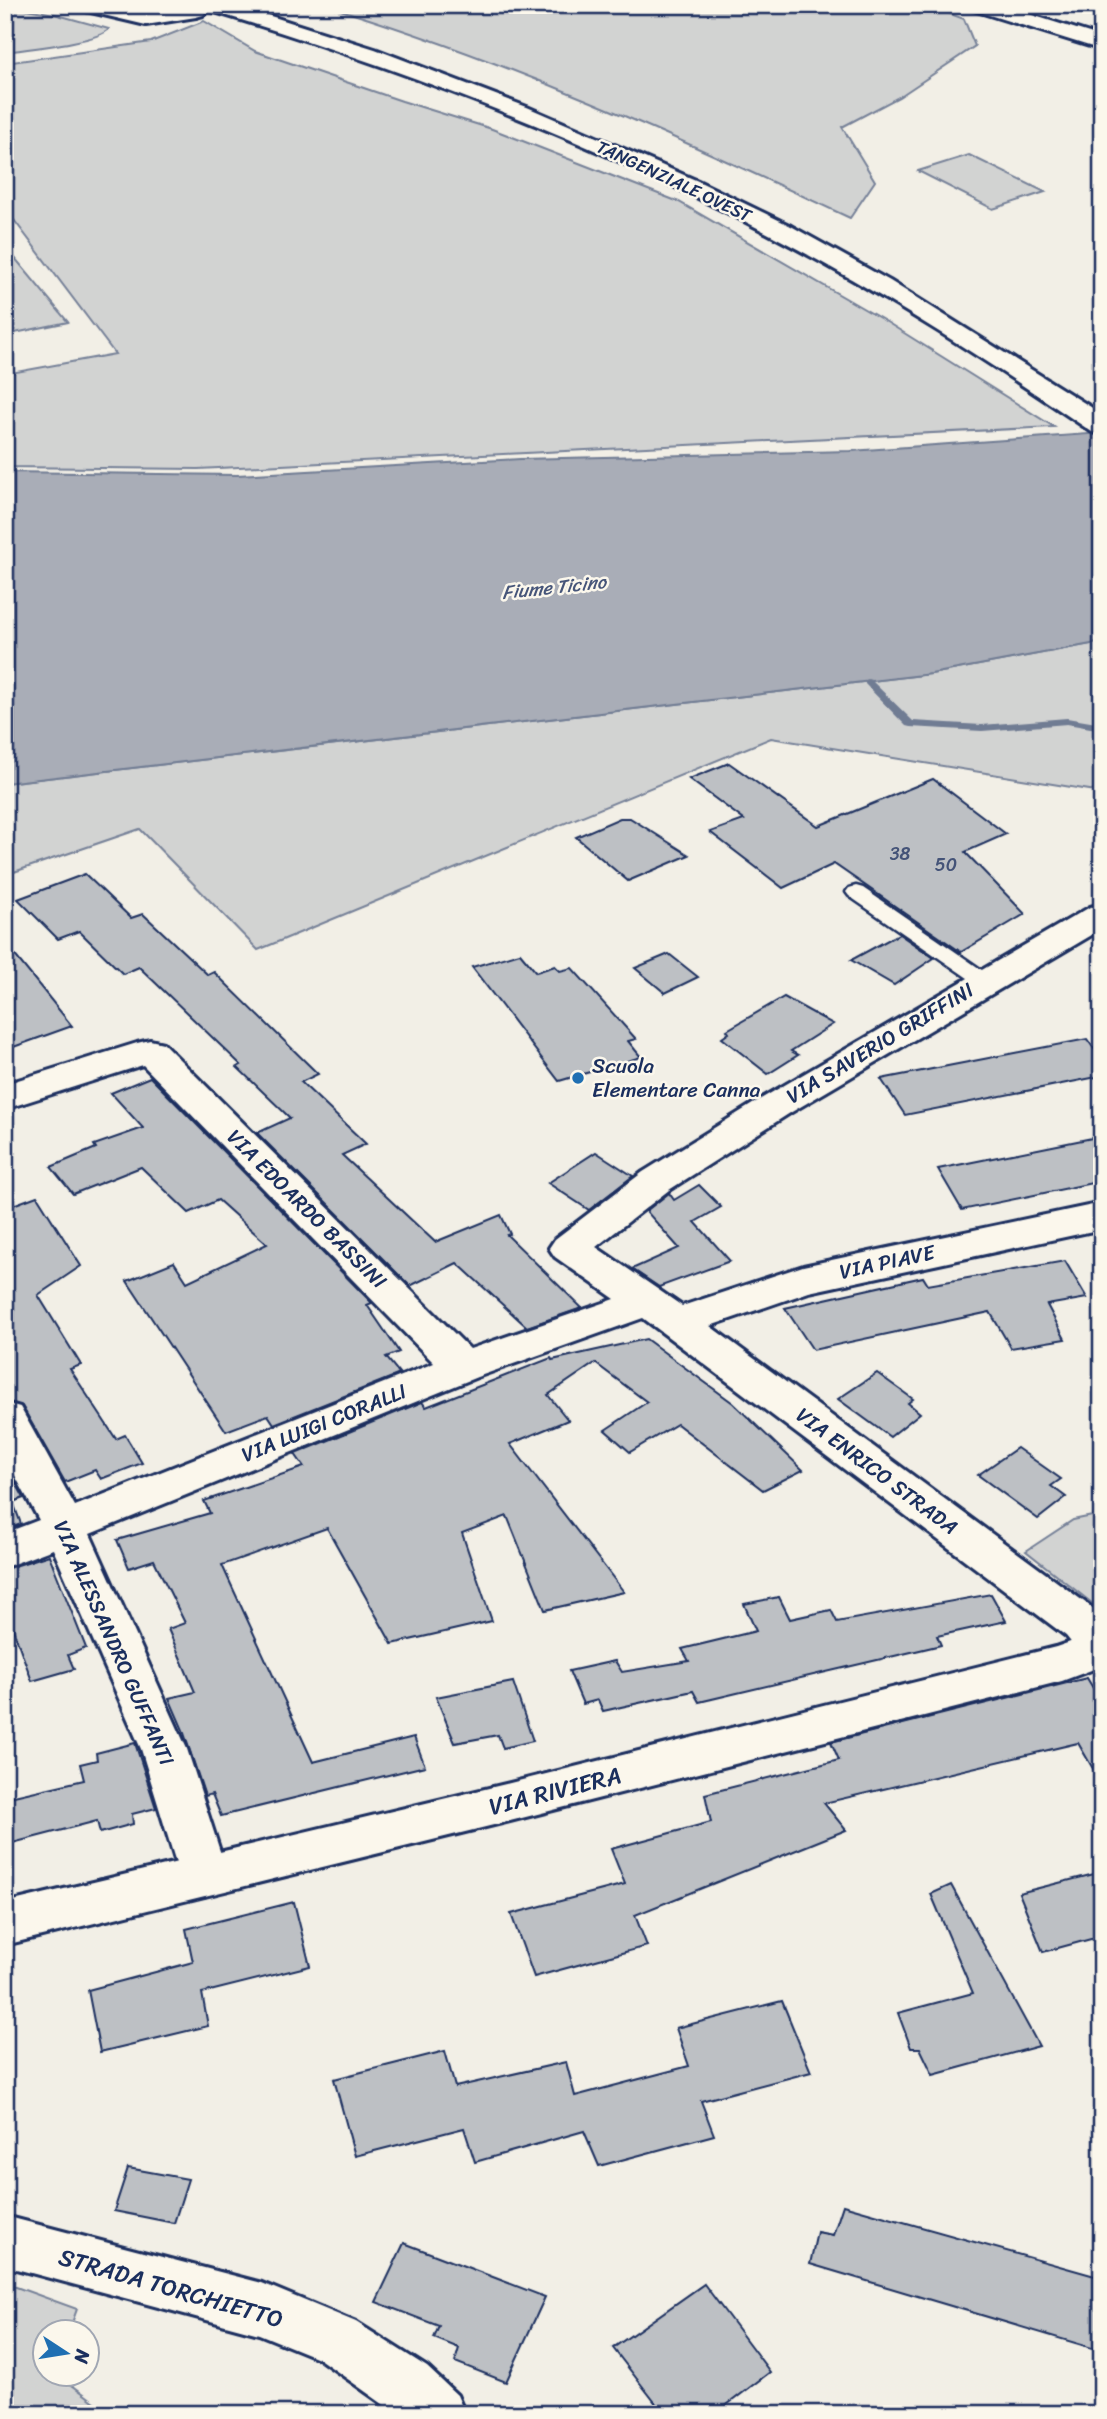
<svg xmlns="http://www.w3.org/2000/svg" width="1107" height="2419" viewBox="0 0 1107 2419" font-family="Sriracha,sans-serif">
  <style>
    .green { fill: #d2d3d2; stroke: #768198; stroke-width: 2 }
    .water { fill: #a9adb7; stroke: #707b93; stroke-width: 2 }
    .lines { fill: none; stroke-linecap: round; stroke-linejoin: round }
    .stream { fill: #707b93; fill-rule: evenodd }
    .building { fill: #bdc0c4; stroke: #1b2f5e; stroke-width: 2 }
    .service-casing { stroke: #1b2f5e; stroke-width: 5 }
    .minor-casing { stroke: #1b2f5e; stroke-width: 6 }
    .tertiary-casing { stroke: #1b2f5e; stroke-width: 6 }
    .motorway-casing { stroke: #1b2f5e; stroke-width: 6 }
    .service { fill: #fbf7ec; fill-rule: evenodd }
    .minor { fill: #fbf7ec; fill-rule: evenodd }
    .tertiary { fill: #fbf7ec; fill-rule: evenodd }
    .motorway { fill: #fbf7ec; fill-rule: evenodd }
    .poi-dot { fill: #1f6fb2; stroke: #fbf7ec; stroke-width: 2.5 }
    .labels { text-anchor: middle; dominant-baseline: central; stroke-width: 5; stroke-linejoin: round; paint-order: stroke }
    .far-street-label { font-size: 18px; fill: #1b2f5e; stroke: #fbf7ec }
    .number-label { font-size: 18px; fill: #445378 }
    .far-water-label { font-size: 19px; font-style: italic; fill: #465579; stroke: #fbf7ec }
    .street-label { font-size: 21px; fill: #1b2f5e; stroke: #fbf7ec }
    .poi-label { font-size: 21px; fill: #1b2f5e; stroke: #fbf7ec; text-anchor: start }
    .near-street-label { font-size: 24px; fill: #1b2f5e; stroke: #fbf7ec }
  </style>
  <rect width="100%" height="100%" fill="#f2efe6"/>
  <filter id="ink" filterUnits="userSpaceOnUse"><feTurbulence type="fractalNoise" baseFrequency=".0143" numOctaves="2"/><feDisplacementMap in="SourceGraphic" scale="14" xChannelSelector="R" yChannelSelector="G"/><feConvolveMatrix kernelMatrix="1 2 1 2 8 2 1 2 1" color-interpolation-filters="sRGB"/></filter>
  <g filter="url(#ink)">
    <!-- green -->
    <g class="green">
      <path d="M5,5L54,14L109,29C99,42 25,49 5,52Z"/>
      <path d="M324,5H927L964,19L975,46L899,97L842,127L875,181L850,218C679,138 505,59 324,5Z"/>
      <polygon points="204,21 255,51 402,101 492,129 679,202 885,321 1054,427 198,469 5,467 5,374 115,354 5,208 5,63 151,42"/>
      <polygon points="969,155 1045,192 993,209 918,171"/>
      <polygon points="5,246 68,322 5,335"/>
      <polygon points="1102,642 1102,792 771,738 258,950 140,829 5,875 5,783 931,674"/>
      <polygon points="1102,1514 1102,1611 1026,1551 1073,1520"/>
      <polygon points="5,2283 77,2309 69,2331 46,2332 46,2374 57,2374 111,2414 5,2414"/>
    </g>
    <!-- water -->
    <polygon class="water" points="1102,433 1102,642 931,674 5,783 5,472 237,475 520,459 851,451"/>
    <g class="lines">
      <!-- stream -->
      <polygon class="stream" points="868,679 871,680 913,721 982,725 1067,718 1102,724 1102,730 1067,724 982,731 910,727 906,726 865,684 865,680"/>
    </g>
    <!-- building -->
    <g class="building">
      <polygon points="729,763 818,826 933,779 1006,834 965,852 1025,914 961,952 834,864 783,888 710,832 744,820 689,779"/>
      <polygon points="620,818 630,818 689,855 628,881 576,837"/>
      <polygon points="85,874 131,918 143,914 208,975 214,972 318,1074 301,1082 366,1144 342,1155 435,1242 501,1215 510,1234 507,1235 582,1308 527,1327 457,1263 410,1286 257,1133 290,1118 237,1067 241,1065 139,967 123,974 79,931 58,939 18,899"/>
      <polygon points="899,934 934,958 894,985 851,960"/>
      <polygon points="5,943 72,1026 5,1050"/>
      <polygon points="520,953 536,972 555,966 560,971 572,968 636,1039 628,1041 641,1057 559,1081 472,967"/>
      <polygon points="669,954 698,977 665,993 635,968"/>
      <polygon points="784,997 833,1024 791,1051 798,1055 768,1074 722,1038 729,1033 727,1030"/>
      <polygon points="1087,1039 1102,1060 1102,1076 905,1115 881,1079"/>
      <polygon points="150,1077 372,1303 367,1305 399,1352 386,1357 400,1374 274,1424 268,1415 226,1431 127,1281 174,1262 187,1282 267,1244 218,1200 189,1213 141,1167 73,1194 51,1167 96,1148 94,1145 143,1128 111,1093"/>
      <polygon points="1102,1136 1102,1181 962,1210 938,1169"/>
      <polygon points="596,1152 633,1176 589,1210 548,1183"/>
      <polygon points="699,1185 721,1207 695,1222 730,1261 659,1287 632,1269 679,1248 646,1211 669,1193 674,1200"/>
      <polygon points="37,1196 81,1266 38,1295 81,1365 70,1369 116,1439 125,1435 142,1463 101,1479 95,1470 65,1482 22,1406 5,1401 5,1208"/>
      <polygon points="1065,1261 1087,1298 1047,1305 1065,1339 1011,1348 990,1312 813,1350 785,1308 923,1277 928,1285"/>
      <polygon points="646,1339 733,1403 803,1470 763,1490 677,1424 630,1452 605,1430 647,1402 595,1363 548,1395 568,1420 510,1444 624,1592 545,1610 507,1516 462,1533 492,1621 392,1644 327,1528 222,1565 313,1762 414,1737 425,1766 221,1816 212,1794 205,1796 183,1730 169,1698 195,1692 168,1629 185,1623 154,1560 129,1568 117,1540 210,1513 204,1501 304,1467 295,1454 422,1402 426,1407 551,1358 552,1360"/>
      <polygon points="877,1373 913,1399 908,1403 920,1413 890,1437 838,1399"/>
      <polygon points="1017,1448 1061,1479 1051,1486 1066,1497 1038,1519 978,1475"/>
      <polygon points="5,1463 24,1498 13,1502 21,1524 5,1530"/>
      <polygon points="49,1555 86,1648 68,1655 74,1669 32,1681 5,1607 5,1569"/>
      <polygon points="991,1594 1006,1621 937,1636 941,1645 699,1702 693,1691 603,1711 598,1700 583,1704 569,1671 615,1661 622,1672 689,1661 682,1649 756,1631 744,1604 779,1597 790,1619 831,1610 837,1622"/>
      <polygon points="1087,1678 1102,1703 1102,1784 1078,1743 824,1803 846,1830 635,1915 647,1946 534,1977 511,1914 625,1884 611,1849 711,1822 705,1794 839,1760 831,1742"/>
      <polygon points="513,1682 533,1741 503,1748 498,1735 455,1743 436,1697"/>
      <polygon points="135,1743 156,1808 132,1814 133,1824 100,1833 97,1821 5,1845 5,1798 84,1780 80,1764 97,1760 96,1753"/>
      <polygon points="1102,1872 1102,1936 1043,1952 1019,1893"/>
      <polygon points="951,1885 1039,2046 933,2075 920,2048 911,2048 898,2013 973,1993 931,1894"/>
      <polygon points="294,1902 310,1966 202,1993 208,2026 100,2052 88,1990 193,1962 186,1929"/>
      <polygon points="782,2001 811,2072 701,2101 714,2135 599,2166 584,2131 475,2162 464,2128 355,2156 334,2079 445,2051 455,2087 566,2062 575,2096 689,2066 676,2028"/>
      <polygon points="128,2168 188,2179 174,2223 114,2211"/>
      <polygon points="843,2205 1102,2278 1102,2351 810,2264 817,2232 833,2235"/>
      <polygon points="404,2243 545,2297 506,2382 455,2362 459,2348 434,2338 439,2326 376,2302"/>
      <polygon points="704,2284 770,2372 715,2414 664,2414 613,2348"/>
    </g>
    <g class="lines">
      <defs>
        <polygon id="service" points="856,886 863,888 992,977 995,981 992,985 978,985 849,896 846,892 849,888"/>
        <g id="minor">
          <polygon points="75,5 114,5 146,13 198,5 207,11 203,15 196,17 146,25 78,9"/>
          <polygon points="967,5 1000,5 1102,37 1102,50 970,9"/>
          <polygon points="1102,904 1102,929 790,1113 669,1190 596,1247 682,1306 803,1266 1102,1203 1102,1229 809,1292 710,1326 1098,1612 1102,1617 1102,1666 1086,1661 1066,1636 643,1318 477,1377 90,1534 187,1749 228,1876 221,1890 204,1896 187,1890 180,1876 141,1749 53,1549 5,1567 5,1533 39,1520 5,1457 5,1403 20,1407 75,1506 434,1363 143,1065 5,1109 5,1084 137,1043 150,1040 163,1043 470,1349 615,1299 555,1257 549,1248 555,1239 643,1172 764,1097 1090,907"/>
          <polygon points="5,2216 262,2283 356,2322 427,2367 457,2395 465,2414 397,2414 318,2358 259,2334 5,2266"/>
        </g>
        <polygon id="tertiary" points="1102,1631 1102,1666 1062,1681 510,1821 5,1945 5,1903 510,1783 1056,1647"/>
        <path id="motorway" d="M202,5H236L375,49L527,107L698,181L791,226L890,281L1102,414V434L1092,432C989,362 884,294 773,236C593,141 400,67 205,9Z"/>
      </defs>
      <!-- service casing -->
      <use href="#service" class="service-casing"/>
      <!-- minor casing -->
      <use href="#minor" class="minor-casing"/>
      <!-- tertiary casing -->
      <use href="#tertiary" class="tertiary-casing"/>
      <!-- motorway casing -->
      <use href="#motorway" class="motorway-casing"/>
      <!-- service -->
      <use href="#service" class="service"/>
      <!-- minor -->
      <use href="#minor" class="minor"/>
      <!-- tertiary -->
      <use href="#tertiary" class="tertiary"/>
      <!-- motorway -->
      <use href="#motorway" class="motorway"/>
    </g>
  </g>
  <!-- markers -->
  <circle class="poi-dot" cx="578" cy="1078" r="7"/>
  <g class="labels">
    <!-- far-street labels -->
    <g class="far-street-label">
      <text transform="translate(674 181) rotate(25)">TANGENZIALE OVEST</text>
    </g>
    <!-- number labels -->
    <g class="number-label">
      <text x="900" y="854">38</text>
      <text x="946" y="865">50</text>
    </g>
    <!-- far-water labels -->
    <g class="far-water-label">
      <text transform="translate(554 587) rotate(-6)">Fiume Ticino</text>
    </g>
    <!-- street labels -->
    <g class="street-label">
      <text transform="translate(880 1043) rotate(-31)">VIA SAVERIO GRIFFINI</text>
      <text transform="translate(307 1209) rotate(45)">VIA EDOARDO BASSINI</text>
      <text transform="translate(887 1262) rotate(-12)">VIA PIAVE</text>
      <text transform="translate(324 1423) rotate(-22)">VIA LUIGI CORALLI</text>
      <text transform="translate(877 1471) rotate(37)">VIA ENRICO STRADA</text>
      <text transform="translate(114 1643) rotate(66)">VIA ALESSANDRO GUFFANTI</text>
    </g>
    <!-- poi labels -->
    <g class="poi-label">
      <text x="592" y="1066">Scuola<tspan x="592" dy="24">Elementare Canna</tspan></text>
    </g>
    <!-- near-street labels -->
    <g class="near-street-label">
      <text transform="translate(555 1791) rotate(-14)">VIA RIVIERA</text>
      <text transform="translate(171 2288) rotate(16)">STRADA TORCHIETTO</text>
    </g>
  </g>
  <!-- margin -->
  <rect width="1107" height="2419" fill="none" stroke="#fbf7ec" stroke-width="28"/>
  <rect x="14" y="14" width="1079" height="2391" fill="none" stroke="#1b2f5e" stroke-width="2.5" filter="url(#ink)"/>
  <!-- north arrow -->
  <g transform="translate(66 2353) rotate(102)"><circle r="33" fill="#fbf7ec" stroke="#a1a7b3" stroke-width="2"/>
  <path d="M0-5L12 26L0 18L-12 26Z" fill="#1f6fb2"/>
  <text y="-10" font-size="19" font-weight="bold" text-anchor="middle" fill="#1b2f5e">N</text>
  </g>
</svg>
